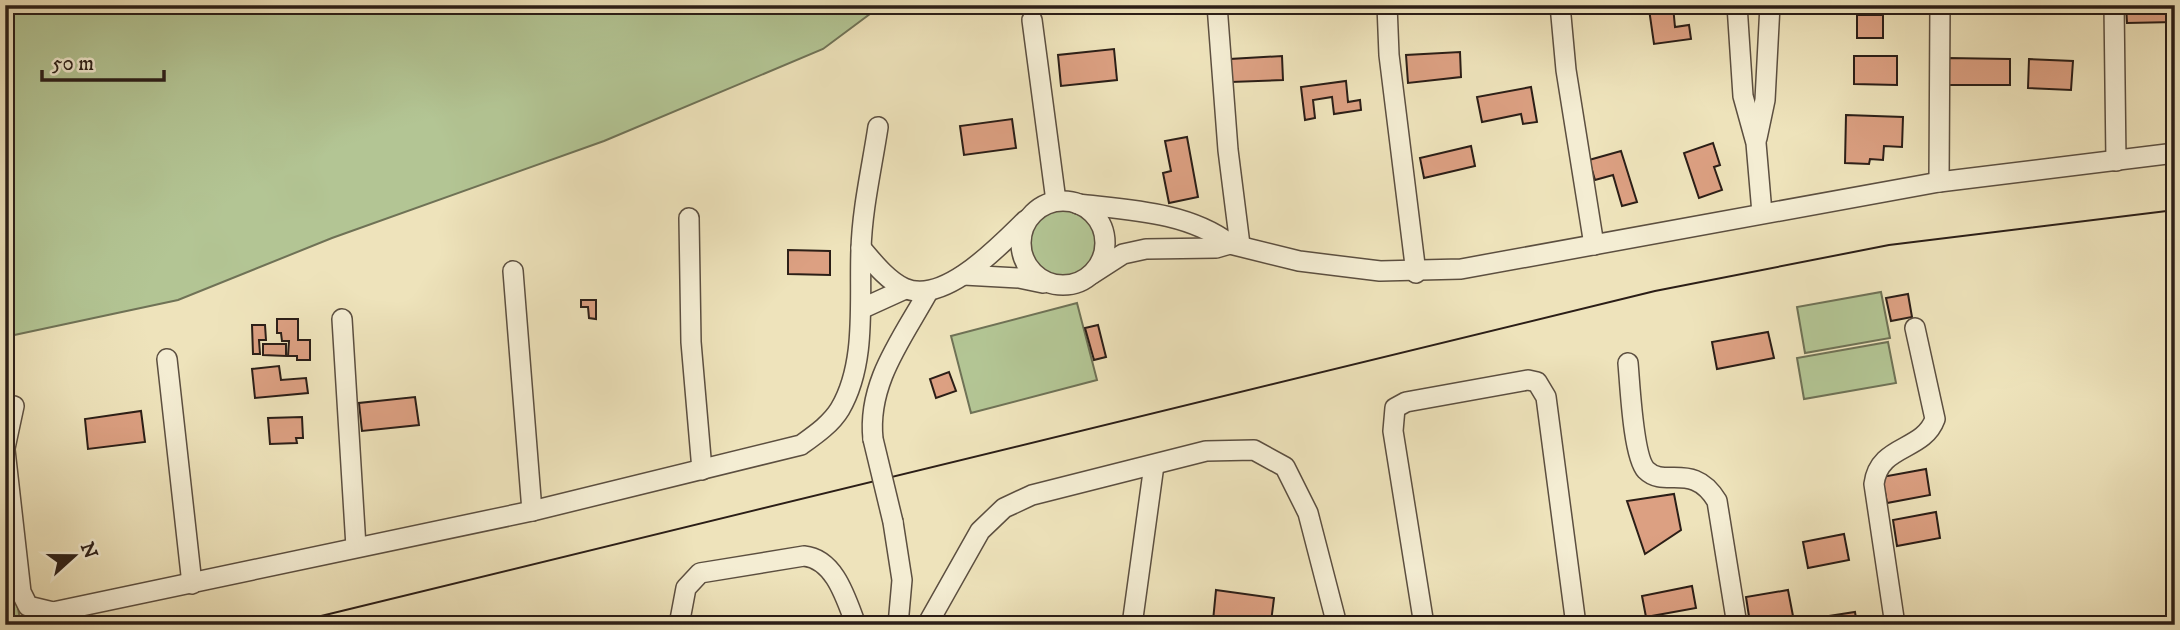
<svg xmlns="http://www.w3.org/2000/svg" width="2180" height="630" viewBox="0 0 2180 630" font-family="'IM FELL DW Pica',serif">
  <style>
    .green { fill: #b3c594; stroke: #6f7256; stroke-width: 2 }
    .building { fill: #dca082; stroke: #2b1e17; stroke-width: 2 }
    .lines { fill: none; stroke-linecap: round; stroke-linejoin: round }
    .minor-casing { stroke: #5c4f40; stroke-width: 22 }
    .minor { stroke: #f4edd3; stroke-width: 19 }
    .tram { stroke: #2b1e17; stroke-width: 2 }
    .minor-bridge-casing { stroke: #5c4f40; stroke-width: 22; stroke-linecap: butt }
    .minor-bridge { stroke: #f4edd3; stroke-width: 19 }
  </style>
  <rect width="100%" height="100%" fill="#eee3bb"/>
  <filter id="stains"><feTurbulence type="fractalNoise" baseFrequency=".00286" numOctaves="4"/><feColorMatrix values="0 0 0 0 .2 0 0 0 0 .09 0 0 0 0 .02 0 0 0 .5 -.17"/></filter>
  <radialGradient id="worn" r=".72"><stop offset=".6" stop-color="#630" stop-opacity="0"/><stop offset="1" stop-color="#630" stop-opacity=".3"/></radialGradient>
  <!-- green -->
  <g class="green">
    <polygon points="5,5 882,5 823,49 604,141 332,238 178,300 5,337"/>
    <circle cx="1063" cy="243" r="35"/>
    <polygon points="1881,292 1890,338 1805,353 1797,307"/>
    <polygon points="1077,303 1097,380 971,413 951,336"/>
    <polygon points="1888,342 1896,383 1804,399 1797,358"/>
    <polygon points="5,535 21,625 5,625"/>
  </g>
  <!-- building -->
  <g class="building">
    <polygon points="2126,5 2175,5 2175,22 2127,23"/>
    <polygon points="1673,6 1675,27 1689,25 1691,39 1654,44 1649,9"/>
    <rect x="1857" y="15" width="26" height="23"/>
    <polygon points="1114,49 1117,80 1061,86 1058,55"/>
    <polygon points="1460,52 1461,77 1408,83 1406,55"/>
    <polygon points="1282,56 1283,80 1231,82 1230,59"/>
    <polygon points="1854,56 1897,56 1897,85 1854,84"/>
    <polygon points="1948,58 2010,59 2010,85 1948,85"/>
    <polygon points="2029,59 2073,61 2071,90 2028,88"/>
    <polygon points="1346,81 1348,102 1360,100 1361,110 1334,114 1332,97 1313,100 1315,118 1305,120 1301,87"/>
    <polygon points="1531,87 1537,122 1523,124 1521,114 1482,122 1477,97"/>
    <polygon points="1846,115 1903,117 1902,147 1884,146 1883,160 1870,159 1869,164 1845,163"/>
    <polygon points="1012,119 1016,148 964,155 960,126"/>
    <polygon points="1187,137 1198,197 1169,203 1163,173 1171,171 1165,141"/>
    <polygon points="1713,143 1720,165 1714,167 1722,190 1699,198 1684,153"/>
    <polygon points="1471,146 1475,166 1424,178 1420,158"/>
    <polygon points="1621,151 1637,202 1622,206 1613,175 1595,180 1589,160"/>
    <polygon points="788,250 830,251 830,275 788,274"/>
    <polygon points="1908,294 1912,317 1891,321 1886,298"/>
    <polygon points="581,300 596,300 596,319 589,318 588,307 581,307"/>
    <polygon points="277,319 298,319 298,340 310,340 310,360 297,360 297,356 288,356 289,341 282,341 281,333 277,333"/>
    <polygon points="252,325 265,325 266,340 259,340 260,354 253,354"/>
    <polygon points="1098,325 1106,357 1094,360 1085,328"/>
    <polygon points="1768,332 1774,358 1717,369 1712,342"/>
    <polygon points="263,344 286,344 286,356 263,355"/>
    <polygon points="279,366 281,380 306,378 308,393 255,398 252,369"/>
    <polygon points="949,372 956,391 936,398 930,379"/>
    <polygon points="415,397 419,425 362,431 359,403"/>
    <polygon points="141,411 145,442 88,449 85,419"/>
    <polygon points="302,417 303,438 296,438 297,443 270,444 268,418"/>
    <polygon points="1926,469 1930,495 1887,503 1882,477"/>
    <polygon points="1674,494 1681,530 1645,554 1627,501"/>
    <polygon points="1936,512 1940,538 1897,546 1893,520"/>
    <polygon points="1844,534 1849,560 1808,568 1803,542"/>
    <polygon points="1692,586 1696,608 1646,617 1642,596"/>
    <polygon points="1216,590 1274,598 1271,622 1248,619 1247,625 1239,625 1213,621"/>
    <polygon points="1788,590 1793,616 1750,623 1746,597"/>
    <polygon points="1855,612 1857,625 1810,625 1809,619"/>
  </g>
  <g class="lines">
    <defs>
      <g id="minor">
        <polyline points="1217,5 1228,150 1240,245"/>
        <polyline points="1387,5 1389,55 1416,273"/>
        <polyline points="1560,5 1566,70 1594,245"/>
        <polyline points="1737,5 1743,96 1756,143 1762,213"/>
        <polyline points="2114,5 2116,161"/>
        <polyline points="1032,20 1056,201"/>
        <polyline points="1757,138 1765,100 1770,5"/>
        <polyline points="1939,182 1940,5"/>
        <circle cx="1063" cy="243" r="42"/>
        <path d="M1078,204C1129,210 1188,212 1230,244"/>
        <polyline points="689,218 691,342 702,470"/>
        <path d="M861,248C873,262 887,280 904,288C944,306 1000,245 1026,220"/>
        <polyline points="513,271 532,511"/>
        <polyline points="1092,274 1123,254 1146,249 1216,248 1230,244 1299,261 1380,271 1461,269 1939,182 2175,153"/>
        <polyline points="964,275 1019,278 1043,283"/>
        <polyline points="861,309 905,289"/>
        <polyline points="342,319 356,547"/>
        <polyline points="167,359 192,584"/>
        <path d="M1628,363C1630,384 1633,456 1646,470C1665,489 1693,461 1717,501L1737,625"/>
        <path d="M873,439C867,383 902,339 928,292"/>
        <polyline points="5,448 14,406"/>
        <path d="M5,450L21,592L28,606L53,612L532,511L801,445C815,435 831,424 840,409C867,363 859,301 861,250C862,209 872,167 878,127"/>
        <polyline points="893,522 902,580 898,625"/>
        <path d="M679,625L686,588L700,573L804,556C835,559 846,599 856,625"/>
        <polyline points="927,625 980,531 1004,508 1032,495 1206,451 1254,450 1285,467 1308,513 1337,625"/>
        <polyline points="1132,625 1154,465"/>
        <polyline points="1424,625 1393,431 1395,408 1406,402 1528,380 1537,382 1546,397 1576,625"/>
        <path d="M1895,625L1874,484C1879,444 1923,452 1935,419L1915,328"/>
      </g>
    </defs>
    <!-- minor casing -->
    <use href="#minor" class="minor-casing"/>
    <!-- minor -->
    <use href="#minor" class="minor"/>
    <!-- tram -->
    <polyline class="tram" points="284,625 1655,291 1889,245 2175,210"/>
    <defs>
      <polyline id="minor-bridge" points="873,439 893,522"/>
    </defs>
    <!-- minor-bridge casing -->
    <use href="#minor-bridge" class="minor-bridge-casing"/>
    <!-- minor-bridge -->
    <use href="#minor-bridge" class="minor-bridge"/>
  </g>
  <!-- margin -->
  <rect width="2180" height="630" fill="none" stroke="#eee3bb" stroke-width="28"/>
  <rect x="7" y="7" width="2166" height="616" fill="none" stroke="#2b1e17" stroke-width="3.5"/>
  <rect x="14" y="14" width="2152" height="602" fill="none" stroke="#2b1e17" stroke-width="2"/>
  <!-- north arrow -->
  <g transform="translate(74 556) rotate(69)" stroke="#f4edd3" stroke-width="5" paint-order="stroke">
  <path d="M0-5L12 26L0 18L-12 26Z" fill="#2b1e17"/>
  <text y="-10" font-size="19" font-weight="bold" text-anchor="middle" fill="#2b1e17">N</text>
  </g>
  <!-- scale -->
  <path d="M42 70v10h122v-10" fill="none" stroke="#2b1e17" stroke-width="3.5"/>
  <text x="52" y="70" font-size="21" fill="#2b1e17" stroke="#f4edd3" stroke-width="5" paint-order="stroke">50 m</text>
  <rect width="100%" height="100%" filter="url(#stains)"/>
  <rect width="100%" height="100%" fill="url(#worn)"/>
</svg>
